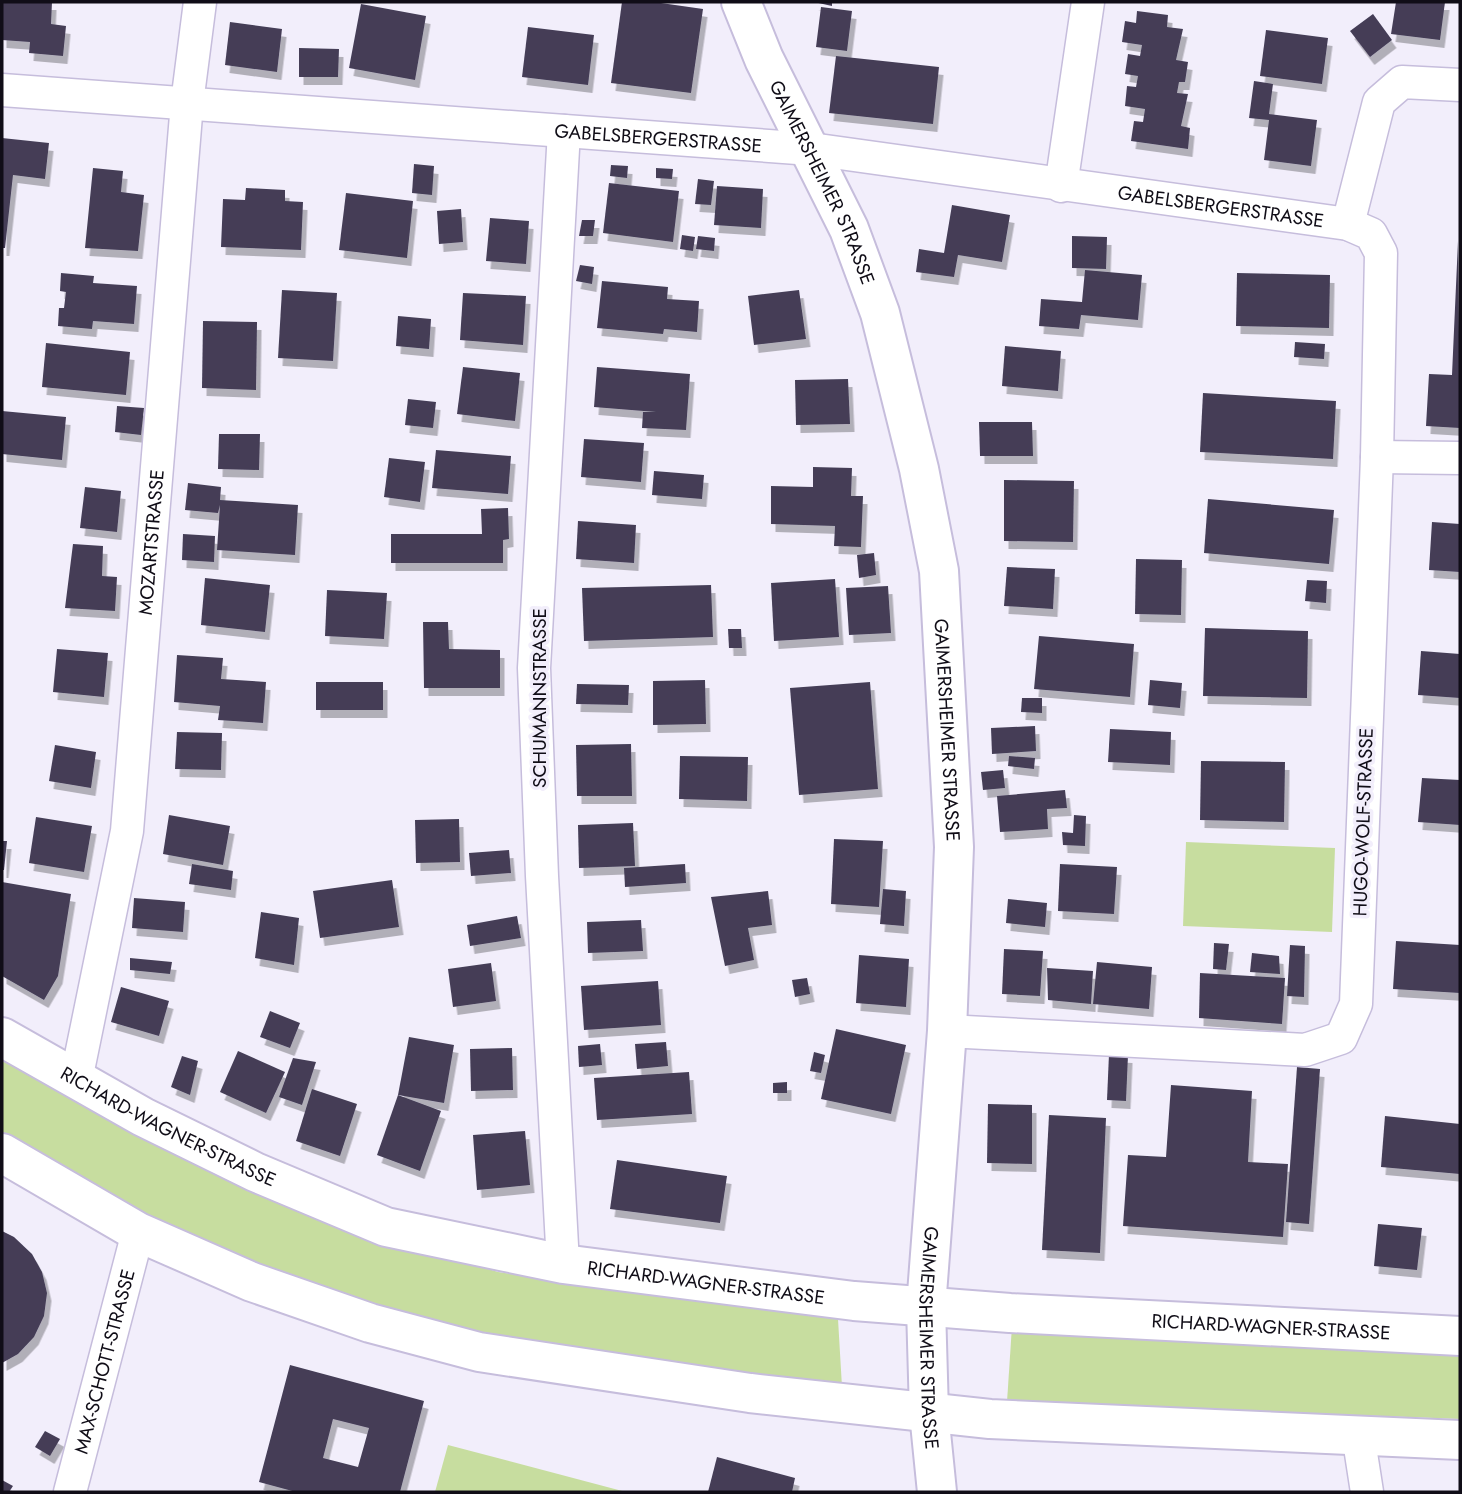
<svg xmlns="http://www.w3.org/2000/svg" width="1462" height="1494" viewBox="0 0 1462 1494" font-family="Jost,sans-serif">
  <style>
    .green { fill: #c7dd9f }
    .building { fill: #443e57; fill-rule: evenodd; filter: url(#shadow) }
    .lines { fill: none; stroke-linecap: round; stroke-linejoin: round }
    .minor-casing { stroke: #c6bddc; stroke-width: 35 }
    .tertiary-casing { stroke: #c6bddc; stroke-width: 42 }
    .primary-casing { stroke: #c6bddc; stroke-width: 42 }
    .minor { stroke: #fff; stroke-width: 32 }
    .tertiary { stroke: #fff; stroke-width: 38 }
    .primary { stroke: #fff; stroke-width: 38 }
    .labels { text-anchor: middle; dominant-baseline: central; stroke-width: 7; stroke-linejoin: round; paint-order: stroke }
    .street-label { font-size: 19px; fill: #100d17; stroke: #f2eefb }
  </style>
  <defs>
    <filter id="shadow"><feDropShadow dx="4.5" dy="8" stdDeviation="0" flood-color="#0004"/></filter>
  </defs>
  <rect width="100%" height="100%" fill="#f2eefb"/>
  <!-- green -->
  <g class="green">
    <polygon points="1186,842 1335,848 1332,932 1183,926"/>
    <polygon points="2,1050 357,1228 498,1272 838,1319 842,1387 513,1344 327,1293 115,1202 2,1136"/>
    <polygon points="1012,1326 1460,1348 1460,1419 1007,1402"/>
    <polygon points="448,1445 626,1492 435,1492"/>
  </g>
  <!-- building -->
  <g class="building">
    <polygon points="2,2 52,2 51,24 66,26 63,56 29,53 30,42 2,40"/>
    <polygon points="622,2 654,2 703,9 691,93 611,83"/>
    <polygon points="814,2 832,2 832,6"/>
    <polygon points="1396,2 1445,2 1440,40 1391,34"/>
    <polygon points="361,4 426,16 415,80 349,68"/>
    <polygon points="821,7 852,11 847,51 816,47"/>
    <polygon points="1137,11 1168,15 1167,27 1183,29 1176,60 1188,62 1185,82 1179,82 1177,93 1188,94 1181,126 1190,128 1188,149 1131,141 1134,121 1143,122 1145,109 1125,106 1127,86 1136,87 1138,76 1125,74 1128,54 1140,56 1142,45 1122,42 1125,21 1136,23"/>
    <polygon points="1373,14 1392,40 1370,57 1350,31"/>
    <polygon points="230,22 282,29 277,72 225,65"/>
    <polygon points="528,27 594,35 588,85 522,77"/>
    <polygon points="1266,30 1328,38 1322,84 1260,76"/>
    <polygon points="299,48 339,49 338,77 299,77"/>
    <polygon points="836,56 939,67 933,124 829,113"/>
    <polygon points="1254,81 1273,84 1269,114 1317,120 1311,166 1264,160 1269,120 1249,118"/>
    <polygon points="2,138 49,143 45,179 13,175 5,248 2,248"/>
    <polygon points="414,164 434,166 432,195 412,193"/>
    <polygon points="611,165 628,166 627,178 610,176"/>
    <polygon points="93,168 123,171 121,192 144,195 138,251 85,248"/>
    <polygon points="656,168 673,169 672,179 656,178"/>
    <polygon points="698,179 714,181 711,205 695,204"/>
    <polygon points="609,183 679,191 673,242 603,233"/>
    <polygon points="717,186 763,189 761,228 714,225"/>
    <polygon points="246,188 285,190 285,201 303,202 301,250 221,247 223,199 245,200"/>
    <polygon points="346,193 413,201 407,258 339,250"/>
    <polygon points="952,205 1010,215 1002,262 958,255 954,277 916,272 919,249 944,253"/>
    <polygon points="461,209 463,242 439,244 437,211"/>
    <polygon points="490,218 529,221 526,264 486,261"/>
    <polygon points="582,220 595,220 593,236 579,236"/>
    <polygon points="682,235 695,237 693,251 680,249"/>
    <polygon points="698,236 715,238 714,251 696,249"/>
    <polygon points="1072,236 1107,237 1106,269 1072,268"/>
    <polygon points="1458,241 1460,428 1426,426 1429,374 1452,375"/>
    <polygon points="580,265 594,267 592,284 576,281"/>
    <polygon points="1085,270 1142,275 1138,320 1081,315 1079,329 1039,326 1041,299 1082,302"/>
    <polygon points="61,273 94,276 93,283 137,286 134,324 93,321 92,329 58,326 59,308 64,308 66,292 60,291"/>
    <polygon points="1237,273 1330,275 1329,328 1236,326"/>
    <polygon points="602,281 668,287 667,299 699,301 697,332 664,329 663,334 597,328"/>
    <polygon points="282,290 337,293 333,361 278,358"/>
    <polygon points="799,290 806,339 754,345 748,296"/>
    <polygon points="463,293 526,296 523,345 460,340"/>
    <polygon points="398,316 431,319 429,349 396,346"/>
    <polygon points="203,321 257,322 256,390 202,388"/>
    <polygon points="1295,342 1325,344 1324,359 1294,357"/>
    <polygon points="46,343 130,352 126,395 42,387"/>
    <polygon points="1005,346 1061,351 1058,391 1002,386"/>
    <polygon points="463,367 520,373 515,421 457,414"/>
    <polygon points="597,367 690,374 686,430 642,428 643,412 656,412 594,407"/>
    <polygon points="848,379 850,424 796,425 795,380"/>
    <polygon points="1203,393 1336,401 1333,459 1200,452"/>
    <polygon points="408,399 436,402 433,428 405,425"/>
    <polygon points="117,406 144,408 141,435 115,432"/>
    <polygon points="2,411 66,417 62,460 2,454"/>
    <polygon points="979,422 1032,422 1033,456 980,456"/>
    <polygon points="219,434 260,434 259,470 218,469"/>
    <polygon points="584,439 644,443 641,482 581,477"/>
    <polygon points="436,450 511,456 508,494 432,488"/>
    <polygon points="389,458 425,462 420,502 384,497"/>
    <polygon points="813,467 852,468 851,496 863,496 861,547 834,546 835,526 771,524 771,486 813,487"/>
    <polygon points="654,471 704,475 702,499 652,495"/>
    <polygon points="1004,480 1074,481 1073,542 1004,541"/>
    <polygon points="188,483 221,487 220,500 298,505 295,555 217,550 220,505 218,513 185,510"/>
    <polygon points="85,487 121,491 117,532 80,528"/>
    <polygon points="1208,499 1334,510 1329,564 1204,553"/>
    <polygon points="508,508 509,539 503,540 503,563 391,563 391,534 482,534 481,509"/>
    <polygon points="578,521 636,525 634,563 576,559"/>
    <polygon points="1432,522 1460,524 1460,572 1429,570"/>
    <polygon points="183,534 215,536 214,562 182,560"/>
    <polygon points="73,544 103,546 102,576 117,577 115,611 65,608"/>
    <polygon points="874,553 876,575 859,578 857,555"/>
    <polygon points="1136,559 1182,560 1181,615 1135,614"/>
    <polygon points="1007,567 1055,569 1053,609 1004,606"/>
    <polygon points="205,578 270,585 265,632 201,625"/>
    <polygon points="835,579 839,637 774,641 771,583"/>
    <polygon points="1307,580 1327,581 1326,603 1305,601"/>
    <polygon points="711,585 713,637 584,641 582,588"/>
    <polygon points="888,586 891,633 849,635 846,588"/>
    <polygon points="327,590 387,593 384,639 325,636"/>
    <polygon points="423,622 448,622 449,649 500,650 500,688 424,688"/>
    <polygon points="1205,628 1308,631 1307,698 1203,696"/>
    <polygon points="728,629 741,629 742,648 729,648"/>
    <polygon points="1039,636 1134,644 1130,697 1034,689"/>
    <polygon points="57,649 108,653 104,697 53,692"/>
    <polygon points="1421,651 1460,654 1460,698 1418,695"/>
    <polygon points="177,655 223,658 221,679 266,682 263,723 218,720 220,706 174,702"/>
    <polygon points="705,680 706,724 653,725 653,681"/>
    <polygon points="1150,680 1182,683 1180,708 1148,705"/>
    <rect x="316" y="682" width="67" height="28"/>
    <polygon points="870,682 878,789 799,795 790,688"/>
    <polygon points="577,684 629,685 628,705 576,704"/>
    <polygon points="1022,698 1042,698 1042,713 1021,712"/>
    <polygon points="1035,726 1036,751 992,754 991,728"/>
    <polygon points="1110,729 1171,732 1170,765 1108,762"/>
    <polygon points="177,732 222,733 221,770 175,769"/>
    <polygon points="631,744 632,796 577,796 576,745"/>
    <polygon points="55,745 96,752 91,788 49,781"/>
    <polygon points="680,756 748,757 747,801 679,799"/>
    <polygon points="1009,756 1035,758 1034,769 1008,766"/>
    <polygon points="1201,761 1285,762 1284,822 1200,820"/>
    <polygon points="1003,770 1005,788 983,790 981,772"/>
    <polygon points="1422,778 1460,780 1460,825 1418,822"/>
    <polygon points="1065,790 1067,808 1047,809 1048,829 1000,832 997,796"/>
    <polygon points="169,815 230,826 223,865 163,854"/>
    <polygon points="1074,815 1086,816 1085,846 1063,845 1062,832 1073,833"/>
    <polygon points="36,817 92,826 84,872 29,863"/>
    <polygon points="459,819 460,862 416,863 415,820"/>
    <polygon points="633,823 635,866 579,868 578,825"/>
    <polygon points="834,839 883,841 879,907 831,904"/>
    <polygon points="2,841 7,841 4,870 2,870"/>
    <polygon points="509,850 511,873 471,876 469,853"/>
    <polygon points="192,864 233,871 231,890 189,884"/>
    <polygon points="685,864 686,883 625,887 624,868"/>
    <polygon points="1060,864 1117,867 1114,914 1058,911"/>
    <polygon points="392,880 399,927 320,938 313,891"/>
    <polygon points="2,882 71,894 58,976 44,1000 2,976"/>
    <polygon points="883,889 906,891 904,926 880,924"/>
    <polygon points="768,891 772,925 748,928 754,960 725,966 711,897"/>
    <polygon points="134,898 185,902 183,932 132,928"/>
    <polygon points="1008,899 1047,903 1045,927 1006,923"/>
    <polygon points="261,912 299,918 294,965 255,958"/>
    <polygon points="517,916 521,938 470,946 467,925"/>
    <polygon points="641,920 643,951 588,953 587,922"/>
    <polygon points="1396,941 1460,945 1460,993 1393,989"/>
    <polygon points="1214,943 1229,944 1226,970 1213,969"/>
    <polygon points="1290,945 1305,946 1304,997 1287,996"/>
    <polygon points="1004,949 1043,951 1040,996 1002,994"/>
    <polygon points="1252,953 1279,956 1280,974 1250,972"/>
    <polygon points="859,955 909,959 906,1007 856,1003"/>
    <polygon points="130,958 172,962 170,974 130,970"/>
    <polygon points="1097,962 1152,967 1149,1009 1093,1004"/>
    <polygon points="491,963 496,1001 453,1007 448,969"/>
    <polygon points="1047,968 1093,971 1091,1004 1048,1000"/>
    <polygon points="1200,973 1285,978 1282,1024 1199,1018"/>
    <polygon points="807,978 810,994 795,997 792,980"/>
    <polygon points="658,981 661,1025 584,1030 581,986"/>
    <polygon points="121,987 169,1001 159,1036 111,1022"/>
    <polygon points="270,1011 300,1023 290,1048 260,1037"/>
    <polygon points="836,1029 906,1045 891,1114 821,1099"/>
    <polygon points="409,1037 454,1045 444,1103 398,1095"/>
    <polygon points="666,1042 668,1066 637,1069 635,1044"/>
    <polygon points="600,1044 602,1065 579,1067 578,1046"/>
    <polygon points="512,1048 513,1090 471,1091 470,1049"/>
    <polygon points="238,1051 285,1072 266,1113 220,1092"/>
    <polygon points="814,1052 825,1055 821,1073 810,1071"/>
    <polygon points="1109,1054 1128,1055 1126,1101 1107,1100"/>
    <polygon points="182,1056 198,1061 190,1095 171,1087"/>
    <polygon points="293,1058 316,1062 302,1105 279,1097"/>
    <polygon points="1297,1067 1320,1069 1309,1224 1286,1222"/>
    <polygon points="689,1072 692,1114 597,1120 594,1078"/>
    <polygon points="787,1082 787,1093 773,1093 773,1083"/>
    <polygon points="1171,1085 1252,1091 1248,1162 1288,1164 1283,1237 1123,1226 1128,1155 1166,1157"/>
    <polygon points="312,1089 357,1104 340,1156 296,1141"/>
    <polygon points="398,1095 441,1111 420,1171 377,1155"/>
    <polygon points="988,1104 1032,1105 1032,1164 987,1163"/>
    <polygon points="1049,1115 1106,1118 1100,1253 1042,1250"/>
    <polygon points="1385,1116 1460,1124 1460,1174 1381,1167"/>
    <polygon points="525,1131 530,1185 477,1190 473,1135"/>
    <polygon points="617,1160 727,1176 720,1223 610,1209"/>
    <polygon points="1378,1224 1422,1228 1417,1270 1374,1266"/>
    <polygon points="2,1231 14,1237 32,1254 42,1272 47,1293 44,1316 34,1337 18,1354 2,1363"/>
    <path d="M290,1365L424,1401L400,1492H296L259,1482ZM333,1419L369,1428L358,1467L323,1458Z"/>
    <polygon points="45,1431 60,1439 50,1456 35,1447"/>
    <polygon points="717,1457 795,1478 792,1492 708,1492"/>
    <polygon points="2,1480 13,1486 9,1492 2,1492"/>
  </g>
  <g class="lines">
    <defs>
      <g id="minor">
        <path id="s1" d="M2,90L811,149L1348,224L1371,234L1381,253L1377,457L1356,1004L1341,1038L1305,1050L947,1031"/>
        <polyline points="1061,186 1088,2"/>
        <polyline points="1348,224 1379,102 1402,82 1460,85"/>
        <polyline points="1377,457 1460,458"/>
        <path id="s2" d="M76,1080L127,831L187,103L200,2"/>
        <polyline points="563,1264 542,876 534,668 564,131"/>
        <polyline points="1358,1434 1367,1492"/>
        <path id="s3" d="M70,1492L138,1232"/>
      </g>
      <g id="tertiary">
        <path id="s4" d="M741,2L764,59L849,229L880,313L919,469L939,571L954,847L947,1031L926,1307L929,1413L937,1492"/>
      </g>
      <g id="primary">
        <path id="s5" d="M2,1037L143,1117L255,1172L386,1227L563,1264L854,1301L1010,1313L1460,1336"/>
        <polyline points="2,1153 138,1232 252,1282 370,1323 479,1352 750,1393 990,1419 1460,1440"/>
      </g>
    </defs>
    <!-- minor casing -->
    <use href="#minor" class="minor-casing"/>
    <!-- tertiary casing -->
    <use href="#tertiary" class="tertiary-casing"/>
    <!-- primary casing -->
    <use href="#primary" class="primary-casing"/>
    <!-- minor -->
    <use href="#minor" class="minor"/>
    <!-- tertiary -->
    <use href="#tertiary" class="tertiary"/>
    <!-- primary -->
    <use href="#primary" class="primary"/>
  </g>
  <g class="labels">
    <!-- street labels -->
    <g class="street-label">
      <text stroke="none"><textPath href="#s1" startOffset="658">GABELSBERGERSTRASSE</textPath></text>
      <text stroke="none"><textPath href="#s4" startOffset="198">GAIMERSHEIMER STRASSE</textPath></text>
      <text stroke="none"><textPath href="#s1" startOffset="1225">GABELSBERGERSTRASSE</textPath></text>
      <text stroke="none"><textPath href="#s2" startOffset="544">MOZARTSTRASSE</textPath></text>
      <text transform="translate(539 698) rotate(-90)">SCHUMANNSTRASSE</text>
      <text stroke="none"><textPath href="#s4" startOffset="765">GAIMERSHEIMER STRASSE</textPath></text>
      <text transform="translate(1363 822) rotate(-88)">HUGO-WOLF-STRASSE</text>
      <text stroke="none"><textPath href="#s5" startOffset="189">RICHARD-WAGNER-STRASSE</textPath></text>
      <text stroke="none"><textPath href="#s5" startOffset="754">RICHARD-WAGNER-STRASSE</textPath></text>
      <text stroke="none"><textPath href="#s5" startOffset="1321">RICHARD-WAGNER-STRASSE</textPath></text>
      <text stroke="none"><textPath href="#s4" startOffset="1374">GAIMERSHEIMER STRASSE</textPath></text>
      <text stroke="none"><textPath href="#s3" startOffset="135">MAX-SCHOTT-STRASSE</textPath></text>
    </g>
  </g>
  <!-- border -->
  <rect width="1462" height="1494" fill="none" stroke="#100d17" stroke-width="7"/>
</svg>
